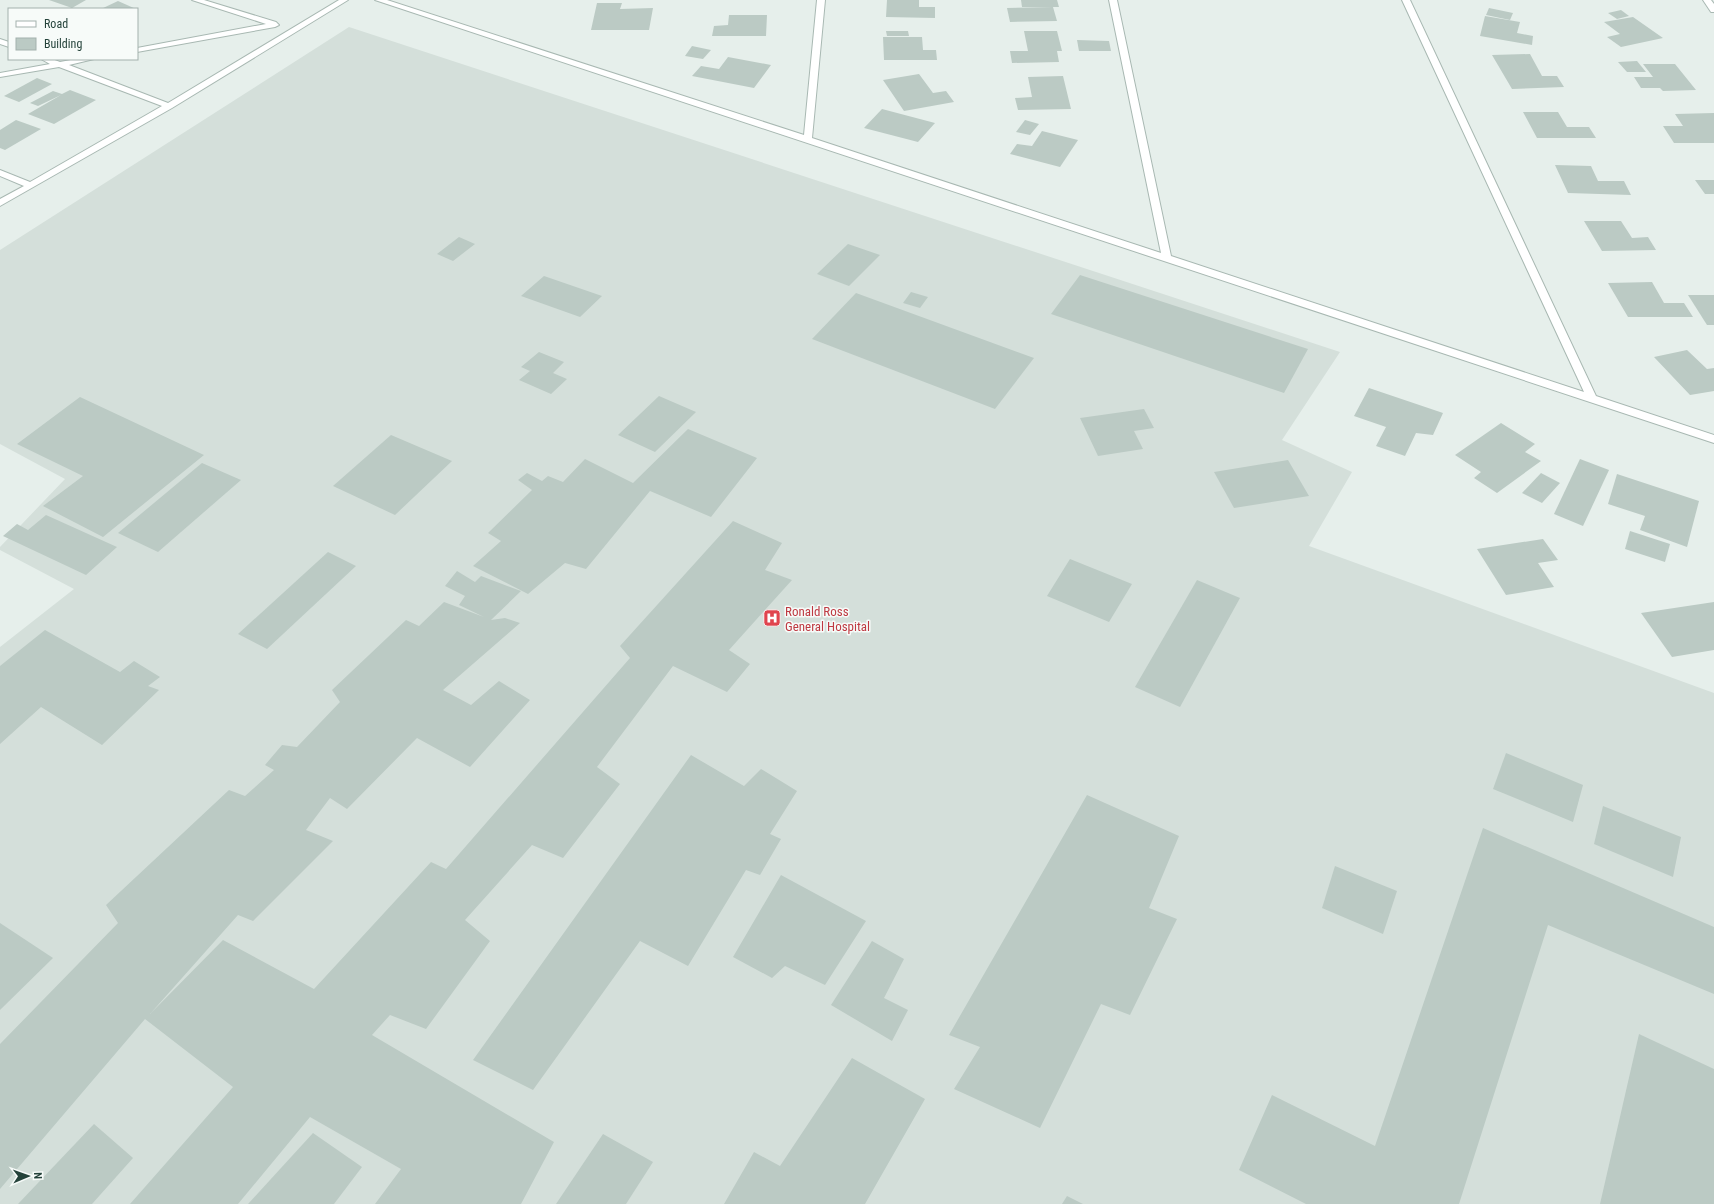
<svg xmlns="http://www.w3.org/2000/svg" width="1714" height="1204" viewBox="0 0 1714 1204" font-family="'Roboto Condensed',sans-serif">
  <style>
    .built { fill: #d4dfda }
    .building { fill: #bbcac4 }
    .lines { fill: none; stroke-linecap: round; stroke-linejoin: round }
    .minor-casing { stroke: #a8b8b2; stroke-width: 2 }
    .minor { fill: #fff; fill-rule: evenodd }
    .labels { text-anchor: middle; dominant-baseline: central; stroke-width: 3; stroke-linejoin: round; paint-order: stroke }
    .health-label { font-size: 13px; fill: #be3a42; stroke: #f7fbf9; text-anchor: start }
  </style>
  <rect width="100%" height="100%" fill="#e6efeb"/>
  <!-- built -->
  <polygon class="built" points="349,27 1340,352 1282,440 1352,472 1309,546 1714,693 1714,1204 0,1204 0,647 74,589 0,550 0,547 65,479 0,444 0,250"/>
  <!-- building -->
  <g class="building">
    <polygon points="49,0 86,0 72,8"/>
    <polygon points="887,0 919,0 919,7 935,7 935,18 886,17"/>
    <polygon points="1021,0 1057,0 1059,7 1022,7"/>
    <polygon points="118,1 136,9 101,9"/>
    <polygon points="597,3 622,3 620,9 653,8 649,30 591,30"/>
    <polygon points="1053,7 1057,21 1010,22 1007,8"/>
    <polygon points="1489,8 1513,13 1510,20 1486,15"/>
    <polygon points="1621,10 1629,16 1617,19 1608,13"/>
    <polygon points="729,15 767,15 766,36 712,36 714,26 728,25"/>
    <polygon points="1485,16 1520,22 1517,33 1533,36 1532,45 1480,36"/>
    <polygon points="1633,17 1663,38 1621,47 1607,37 1620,34 1604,22"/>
    <polygon points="886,31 908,31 909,36 887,36"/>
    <polygon points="1024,31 1057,31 1062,51 1057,51 1059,62 1012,63 1010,51 1028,51"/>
    <polygon points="883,37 922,37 923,50 936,50 937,60 884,60"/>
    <polygon points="1077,40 1109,41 1111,51 1079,51"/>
    <polygon points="692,46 711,50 703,59 685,56"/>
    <polygon points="1530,54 1542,76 1557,76 1564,87 1512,89 1492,55"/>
    <polygon points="728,57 771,65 754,88 692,76 701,66 719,69"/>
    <polygon points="1637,61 1646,72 1627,72 1618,62"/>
    <polygon points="1643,64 1675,64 1696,90 1663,91 1660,88 1641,88 1634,77 1653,77"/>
    <polygon points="919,74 933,93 946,91 954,102 904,111 883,80"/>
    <polygon points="1063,76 1071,109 1018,110 1015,98 1032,97 1028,77"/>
    <polygon points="37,78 52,84 19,102 4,96"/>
    <polygon points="70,90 96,100 54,124 28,114 61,95 38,106 30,103 53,91 62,94"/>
    <polygon points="882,109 935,123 918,142 864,128"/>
    <polygon points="1523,112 1558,112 1567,127 1589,127 1596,138 1537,138"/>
    <polygon points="1714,113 1714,143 1674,143 1663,126 1683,126 1675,114"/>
    <polygon points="16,120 41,129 5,150 0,148 0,130"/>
    <polygon points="1025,120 1039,124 1030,135 1016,132"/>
    <polygon points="1042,131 1078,140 1060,167 1010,154 1017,144 1032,146"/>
    <polygon points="1555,165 1591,166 1598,181 1624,181 1631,195 1568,193"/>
    <polygon points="1695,180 1714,180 1714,194 1705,194"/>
    <polygon points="1584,221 1621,221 1632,238 1648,237 1656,250 1602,251"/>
    <polygon points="459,237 475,244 453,261 437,254"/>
    <polygon points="848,244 880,255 849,286 817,274"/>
    <polygon points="1080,275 1308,349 1284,393 1051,314"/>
    <polygon points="544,276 602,296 580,317 521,296"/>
    <polygon points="1652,282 1664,303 1684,303 1693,317 1628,317 1608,283"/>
    <polygon points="911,292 928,297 920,308 903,303"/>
    <polygon points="856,293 1034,358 995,409 812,339"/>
    <polygon points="1688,295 1714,295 1714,325 1707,325"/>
    <polygon points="1687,350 1707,369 1714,368 1714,391 1690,395 1654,357"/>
    <polygon points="539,352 564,362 553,373 567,379 551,394 519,380 530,371 521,367"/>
    <polygon points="1369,388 1443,413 1433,435 1416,433 1405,456 1376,446 1386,427 1354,416"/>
    <polygon points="659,396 696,412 655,452 618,435"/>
    <polygon points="80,397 204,455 103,537 43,506 83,476 17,444"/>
    <polygon points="1144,409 1154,428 1134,431 1143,449 1098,456 1080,418"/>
    <polygon points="1501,423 1535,444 1525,452 1541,461 1497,493 1474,478 1481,472 1455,455"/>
    <polygon points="688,429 757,458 711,517 650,491 586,569 565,563 528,594 473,566 501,541 488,533 532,490 518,480 527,473 542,481 548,476 563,482 585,459 633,483"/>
    <polygon points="391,435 452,461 395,515 333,486"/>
    <polygon points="1580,459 1609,470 1583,526 1554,514"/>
    <polygon points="1288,460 1309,496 1234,508 1214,472"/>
    <polygon points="202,463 241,480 158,552 118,533"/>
    <polygon points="1541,473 1560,483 1542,503 1522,493"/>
    <polygon points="1617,474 1699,501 1687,547 1640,530 1645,516 1608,504"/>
    <polygon points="46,515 117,547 86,575 3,536 17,524 28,530"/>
    <polygon points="733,521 782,543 765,570 792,580 729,650 750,664 727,692 673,666 597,767 620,784 563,858 532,845 465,920 490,941 426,1029 390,1015 372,1035 554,1142 521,1204 375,1204 401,1169 310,1117 238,1204 130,1204 233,1087 145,1019 0,1189 0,1044 118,923 106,905 229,790 245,796 274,770 265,765 282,745 297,747 340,702 332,690 406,620 419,626 444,602 484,617 459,605 465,596 445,586 457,571 475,582 481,576 521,591 491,620 505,618 520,623 443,690 471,705 499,681 530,700 470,767 417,738 347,809 330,798 306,830 333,841 253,921 238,915 150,1014 223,940 314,989 431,862 446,869 630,658 620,646"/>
    <polygon points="1630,531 1670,544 1665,562 1625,549"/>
    <polygon points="1543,539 1558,560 1538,563 1554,587 1506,595 1477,549"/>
    <polygon points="328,552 356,566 267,649 238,634"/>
    <polygon points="1070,559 1132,584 1109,622 1047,596"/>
    <polygon points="1197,580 1240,598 1180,707 1135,687"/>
    <polygon points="1714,602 1714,650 1672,657 1641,613"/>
    <polygon points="45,630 120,672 134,661 160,677 148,686 159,690 102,745 41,707 0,744 0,666"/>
    <polygon points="1506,753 1583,785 1573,822 1493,789"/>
    <polygon points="691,755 744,786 761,769 797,791 770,834 781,839 760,875 746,870 688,966 640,941 533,1090 473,1060"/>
    <polygon points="1087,795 1179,836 1149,908 1177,919 1130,1015 1101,1004 1040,1128 954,1089 980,1047 949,1035"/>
    <polygon points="1603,806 1681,837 1673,877 1594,844"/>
    <polygon points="1483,828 1714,927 1714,994 1548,925 1459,1204 1306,1204 1239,1170 1272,1095 1375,1146"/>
    <polygon points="1335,866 1397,891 1383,934 1322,908"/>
    <polygon points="781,875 866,921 825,985 785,966 772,978 733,957"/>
    <polygon points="0,923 53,958 0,1010"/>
    <polygon points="872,941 904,959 884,998 908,1010 892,1041 831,1005"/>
    <polygon points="1639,1034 1714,1069 1714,1204 1600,1204"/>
    <polygon points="852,1058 925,1099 865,1204 724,1204 754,1152 780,1166"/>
    <polygon points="94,1124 133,1158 92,1204 18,1204"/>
    <polygon points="313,1133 362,1167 334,1204 248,1204"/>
    <polygon points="603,1134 653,1162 626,1204 556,1204"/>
    <polygon points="1067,1196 1083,1204 1062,1204"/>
  </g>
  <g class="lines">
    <defs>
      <g id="minor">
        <polygon points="192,0 204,0 276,22 279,25 275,27 137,52 137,48 266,24"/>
        <polygon points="339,0 348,0 172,108 0,206 0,199 24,186 0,176 0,170 30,182 162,106 59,67 0,77 0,73 50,64 41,59 52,59 60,62 76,59 94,59 69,65 168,103"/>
        <polygon points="375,0 387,0 804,135 817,0 825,0 812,138 1161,253 1109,0 1117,0 1171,256 1584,392 1402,0 1410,0 1596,396 1714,435 1714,443"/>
        <polygon points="1703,0 1711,0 1714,4 1714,12 1711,12"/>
        <polygon points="0,39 9,42 9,47 0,44"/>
      </g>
    </defs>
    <!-- minor casing -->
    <use href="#minor" class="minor-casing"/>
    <!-- minor -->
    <use href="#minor" class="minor"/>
  </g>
  <!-- icons -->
  <defs>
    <symbol id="hospital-square" viewBox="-11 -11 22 22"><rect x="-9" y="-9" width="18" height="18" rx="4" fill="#e0444e" stroke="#f7fbf9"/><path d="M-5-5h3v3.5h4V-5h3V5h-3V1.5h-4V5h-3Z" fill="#fff"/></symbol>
  </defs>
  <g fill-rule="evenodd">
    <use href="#hospital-square" x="762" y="608" width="20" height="20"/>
  </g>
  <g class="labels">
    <!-- health labels -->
    <g class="health-label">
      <text x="785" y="611">Ronald Ross<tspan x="785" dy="15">General Hospital</tspan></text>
    </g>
  </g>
  <!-- legend -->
  <rect x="8" y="8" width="130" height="52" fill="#f7fbf9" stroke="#a3b1ad"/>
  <rect x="16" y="21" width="20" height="6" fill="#ffffff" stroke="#a3b1ad"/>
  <text x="44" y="28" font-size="12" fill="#24423a">Road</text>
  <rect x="16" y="38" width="20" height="12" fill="#bbcac4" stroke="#a3b1ad"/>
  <text x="44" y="48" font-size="12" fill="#24423a">Building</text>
  <!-- north arrow -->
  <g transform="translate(28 1176) rotate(88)" stroke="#f7fbf9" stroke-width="3" paint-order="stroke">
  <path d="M0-3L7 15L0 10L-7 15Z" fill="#24423a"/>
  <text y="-6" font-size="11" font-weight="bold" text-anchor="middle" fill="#24423a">N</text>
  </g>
</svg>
